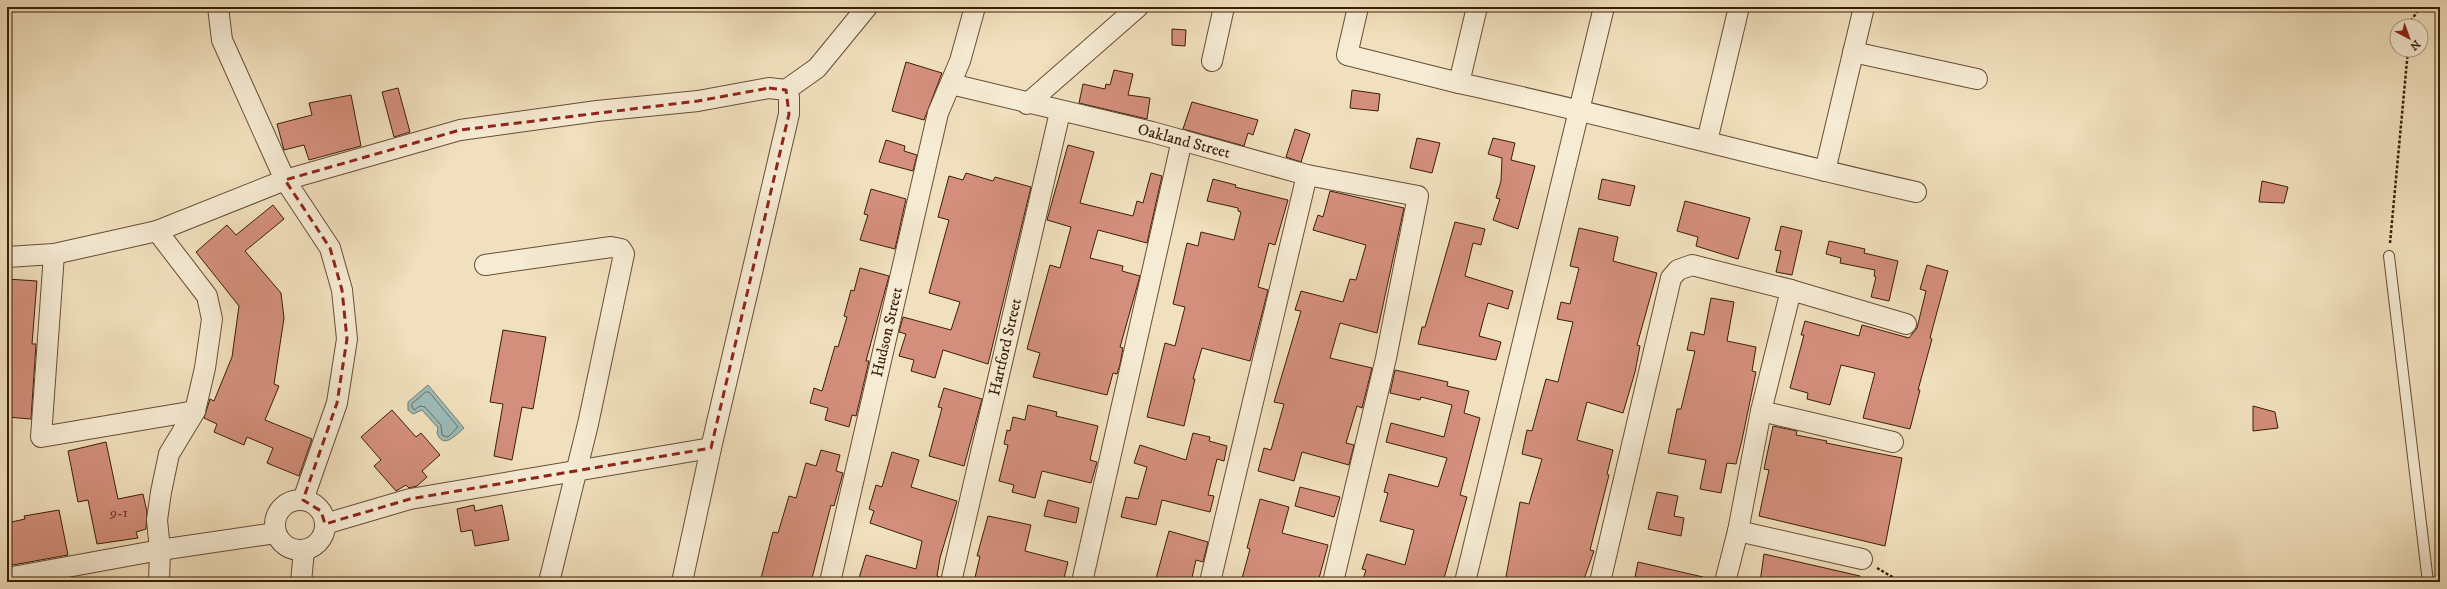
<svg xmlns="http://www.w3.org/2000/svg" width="2447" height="589" viewBox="0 0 2447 589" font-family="'IM FELL DW Pica',serif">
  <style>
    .water { fill: #9cbcb8; stroke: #757d71 }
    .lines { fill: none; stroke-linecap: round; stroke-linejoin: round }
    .shore { stroke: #6c6d60; stroke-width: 1 }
    .building { fill: #d48f7c; stroke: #3b1e07 }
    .service-casing { stroke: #684e34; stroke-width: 12 }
    .minor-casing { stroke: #684e34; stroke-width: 22 }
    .path { stroke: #3b1e07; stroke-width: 2.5; stroke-dasharray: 3 2; stroke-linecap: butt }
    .service { stroke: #f6ebd4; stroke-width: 10 }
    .minor { stroke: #f6ebd4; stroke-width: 20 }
    .marked { fill: none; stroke: #8f2418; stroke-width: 3; stroke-dasharray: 8 5; stroke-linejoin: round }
    .labels { text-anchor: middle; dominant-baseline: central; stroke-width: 3; stroke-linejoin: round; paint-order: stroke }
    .number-label { font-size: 14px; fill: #613a24 }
    .street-label { font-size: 16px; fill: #3b1e07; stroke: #f6ebd4 }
  </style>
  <rect width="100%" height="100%" fill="#f1e0bd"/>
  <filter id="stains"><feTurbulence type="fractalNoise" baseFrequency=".005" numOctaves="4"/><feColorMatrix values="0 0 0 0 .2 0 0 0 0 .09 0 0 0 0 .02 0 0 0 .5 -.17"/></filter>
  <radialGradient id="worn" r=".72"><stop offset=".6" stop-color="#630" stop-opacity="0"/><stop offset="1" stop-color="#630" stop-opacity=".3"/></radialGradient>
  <!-- water -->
  <path class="water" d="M428,385L464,428C456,435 443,450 437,433L438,428L422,410L413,414L408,410V402Z"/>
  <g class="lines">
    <!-- shore -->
    <polygon class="shore" points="426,392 429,392 458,427 448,437 442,435 441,425 425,407 420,406 414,410 412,407 412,404"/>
  </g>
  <!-- building -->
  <g class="building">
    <polygon points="1172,29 1186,30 1185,46 1172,45"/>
    <polygon points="906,62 942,73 924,120 892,111"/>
    <polygon points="1114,70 1133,74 1128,95 1150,98 1147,119 1079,103 1083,84 1105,89 1106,84 1110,85"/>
    <polygon points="398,88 410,132 394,137 382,92"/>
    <polygon points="1352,90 1380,94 1378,111 1350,108"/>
    <polygon points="351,95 361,146 309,160 304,145 284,150 277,124 312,115 309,103"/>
    <polygon points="1192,102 1258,120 1253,135 1248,133 1244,146 1183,129"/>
    <polygon points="1295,129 1310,134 1301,162 1286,157"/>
    <polygon points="1417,138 1440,143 1432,173 1410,168"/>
    <polygon points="1493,138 1515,143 1511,160 1535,166 1518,229 1493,220 1500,199 1496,198 1501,181 1502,158 1488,154"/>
    <polygon points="886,140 905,146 904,151 917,155 913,171 879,162"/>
    <polygon points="1068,145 1094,152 1080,203 1133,216 1137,201 1143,203 1151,173 1162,176 1147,243 1098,230 1090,258 1123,266 1122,271 1140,276 1120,347 1123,348 1120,364 1117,374 1113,373 1107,395 1033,377 1040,353 1027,349 1050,265 1060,268 1071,227 1047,220"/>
    <polygon points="966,173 993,181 995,177 1031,187 988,364 943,350 935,378 911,371 914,360 899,356 906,334 899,332 903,317 951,330 960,302 929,293 949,220 938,217 949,176 963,180"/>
    <polygon points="1213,179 1236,185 1235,187 1288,200 1275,245 1269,243 1258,287 1268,290 1250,361 1202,348 1193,379 1195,379 1184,426 1147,417 1165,343 1175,346 1185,307 1173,304 1187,243 1198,246 1201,232 1234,240 1241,212 1238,211 1238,208 1207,201"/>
    <polygon points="1602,179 1635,186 1630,206 1598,199"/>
    <polygon points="2262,181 2288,187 2284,203 2259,202"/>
    <polygon points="871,189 906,199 895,249 860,240 868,215 864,214"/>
    <polygon points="1330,191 1404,208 1377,333 1340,323 1330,358 1372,368 1362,408 1357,406 1346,443 1354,445 1349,465 1302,452 1294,481 1258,471 1264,448 1271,450 1284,404 1274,402 1301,311 1295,310 1301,291 1343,302 1350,279 1356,280 1366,245 1313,230 1318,215 1323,217"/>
    <polygon points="1685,201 1750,218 1738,259 1696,246 1698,237 1677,231"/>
    <polygon points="273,205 284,219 245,251 281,293 284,318 274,384 279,386 265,420 312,439 299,476 267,463 273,448 247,437 244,445 214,432 217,424 204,418 210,399 214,401 232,357 239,306 196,252 227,225 236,235"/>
    <polygon points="1455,222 1485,229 1481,245 1473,243 1465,276 1513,291 1508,309 1488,303 1479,336 1501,342 1496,360 1418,344 1422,327 1425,327"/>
    <polygon points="1781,226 1802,231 1792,275 1776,272 1781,251 1775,250"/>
    <polygon points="1579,228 1618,237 1613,261 1657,273 1637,345 1640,346 1635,372 1623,413 1587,402 1577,440 1613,450 1607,474 1609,475 1590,550 1594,551 1583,582 1505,582 1520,502 1529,504 1542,459 1522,454 1527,430 1532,431 1546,379 1558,382 1573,322 1557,319 1561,302 1570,304 1579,268 1570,266"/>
    <polygon points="1829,241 1865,249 1864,253 1898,261 1889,301 1871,297 1876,277 1874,276 1875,270 1840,263 1841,258 1826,254"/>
    <polygon points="1927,265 1948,271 1930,338 1932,339 1918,390 1920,390 1910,429 1863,418 1875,373 1841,365 1830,405 1807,399 1808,393 1790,388 1804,335 1801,335 1805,321 1859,336 1862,325 1909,338 1917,328 1926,291 1920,289"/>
    <polygon points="860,268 889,276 866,361 869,361 856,416 852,415 849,427 825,420 828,408 810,403 814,388 822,391 835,346 838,347 847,317 844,316 851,290 854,291"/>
    <polygon points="7,279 37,281 32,344 36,344 31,419 7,417"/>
    <polygon points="1711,298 1734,302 1727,341 1756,347 1752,371 1756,372 1742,440 1736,464 1727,463 1721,493 1700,489 1706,460 1668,453 1677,409 1681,409 1695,351 1687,350 1691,332 1704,335"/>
    <polygon points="503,330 546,337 533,409 522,407 512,460 494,456 503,404 490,402"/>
    <polygon points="1395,370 1448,382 1447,386 1469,391 1464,413 1480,418 1460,495 1467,497 1443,582 1362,582 1366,570 1362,569 1367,554 1405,565 1414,530 1380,521 1388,493 1384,492 1389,474 1438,487 1447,458 1386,442 1391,423 1444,437 1452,405 1421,397 1420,400 1390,393"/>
    <polygon points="944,388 982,399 964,466 929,456 942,408 938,407"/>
    <polygon points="1028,405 1057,412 1056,416 1098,426 1090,460 1097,462 1091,483 1042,471 1035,498 1012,492 1014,485 999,481 1008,445 1004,444 1007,430 1010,431 1013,417 1025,420"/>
    <polygon points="2253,406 2275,412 2278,428 2253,431"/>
    <polygon points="392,410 416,437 421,433 440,455 422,471 427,477 417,486 409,488 406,485 396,491 374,466 381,460 361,437"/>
    <polygon points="1773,426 1797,431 1796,435 1827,441 1826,443 1902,458 1885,546 1759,516 1769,470 1764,469"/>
    <polygon points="1193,433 1210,437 1209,441 1227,446 1224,461 1217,459 1208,495 1214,496 1210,512 1162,500 1156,525 1121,517 1126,497 1138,499 1147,467 1134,463 1140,445 1186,460"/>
    <polygon points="106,442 118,499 143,494 147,512 146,529 136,532 138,538 97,544 88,500 78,502 68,451"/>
    <polygon points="821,450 840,455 836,471 843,473 834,506 831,505 811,582 760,582 773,532 778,533 789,496 796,498 806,463 816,466"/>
    <polygon points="892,452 919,460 911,487 957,501 940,558 937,576 940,577 940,582 871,582 859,578 866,555 916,569 922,541 870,523 874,511 869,509 876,485 882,487"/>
    <polygon points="1300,487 1340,497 1334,517 1295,506"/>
    <polygon points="1657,492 1678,496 1674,516 1684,518 1681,536 1648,529"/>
    <polygon points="1260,499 1289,507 1282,533 1328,545 1318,582 1241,582 1250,549 1247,548"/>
    <polygon points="1048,500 1079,508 1076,523 1044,516"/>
    <polygon points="474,505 475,511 502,505 509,540 475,546 472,530 461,532 457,509"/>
    <polygon points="59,510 68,555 7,566 7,523 25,519 24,516"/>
    <polygon points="988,516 1031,525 1025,551 1068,562 1063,582 974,582 980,556 977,556"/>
    <polygon points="1169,531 1208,542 1203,562 1196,560 1191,582 1155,582"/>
    <polygon points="1764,554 1860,576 1859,582 1760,582"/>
    <polygon points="1638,562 1703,577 1703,582 1661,582 1635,577"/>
  </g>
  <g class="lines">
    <defs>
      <polyline id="service" points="2389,256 2428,582"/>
      <g id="minor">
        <polyline points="218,7 222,40 285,180 330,248 342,290 347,339 337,403 303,500"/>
        <polyline points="1358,7 1347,55 1459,83"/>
        <path d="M1477,7L1459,83C1612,116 1763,158 1916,192"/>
        <polyline points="1853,52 1977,79"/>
        <polyline points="1212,61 1224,7"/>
        <polyline points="951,84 1152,132 1307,175 1418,196 1386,358 1333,582"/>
        <polyline points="786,90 817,68 867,7"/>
        <polyline points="1027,104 1138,7"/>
        <polyline points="1707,141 1739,7"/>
        <polyline points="1825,171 1864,7"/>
        <polyline points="157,231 207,296 212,319 205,368 195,411 169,454 161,492 157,520 160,550 159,582"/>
        <polyline points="54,254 41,437 195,411"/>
        <polyline points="7,257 54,254 157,231 285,180 460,130 597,111 698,101 769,88 786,90 789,97 789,114 711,448 682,582"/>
        <polyline points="485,265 611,247 621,249 624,254 588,424 549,582"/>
        <polyline points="1761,411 1893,442"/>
        <circle cx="300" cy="525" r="25"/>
        <polyline points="325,524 410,499 711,448"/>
        <polyline points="1738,531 1862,559"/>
        <polyline points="7,578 160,550 276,533"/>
        <polyline points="301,582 304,550"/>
        <polyline points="830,582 938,113 960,61 975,7"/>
        <polyline points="951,582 1060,112"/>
        <polyline points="1082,582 1182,140"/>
        <polyline points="1210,582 1307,175"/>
        <polyline points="1465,582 1604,7"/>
        <polyline points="1600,582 1671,278 1678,270 1692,265 1791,290 1906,324"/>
        <polyline points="1725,582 1738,531 1761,411 1791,290"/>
      </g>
    </defs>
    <!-- service casing -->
    <use href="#service" class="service-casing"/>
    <!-- minor casing -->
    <use href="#minor" class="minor-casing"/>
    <!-- path -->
    <g class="path">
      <polyline points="2410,26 2411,21 2420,7"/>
      <polyline points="2390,243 2408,50"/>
      <polyline points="1877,568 1901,582"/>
    </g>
    <!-- service -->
    <use href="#service" class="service"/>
    <!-- minor -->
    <use href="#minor" class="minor"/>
  </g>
  <!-- marked area -->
  <path class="marked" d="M769,88L786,90L789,114L711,448L410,499L325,524L321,511L303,500L337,403L347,339L342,290L330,248L285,180L460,130L698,101Z"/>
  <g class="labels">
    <!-- number labels -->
    <g class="number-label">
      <text x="119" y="513">9-1</text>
    </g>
    <!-- street labels -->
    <g class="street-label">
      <text transform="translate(1184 141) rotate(15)">Oakland Street</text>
      <text transform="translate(887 332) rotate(-77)">Hudson Street</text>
      <text transform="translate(1005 347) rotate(-77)">Hartford Street</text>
    </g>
  </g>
  <!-- margin -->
  <rect width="2447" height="589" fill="none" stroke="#f1e0bd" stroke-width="24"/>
  <rect x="8" y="8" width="2431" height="573" fill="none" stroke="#3b1e07" stroke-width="2"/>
  <rect x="12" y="12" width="2423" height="565" fill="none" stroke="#3b1e07"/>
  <!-- north arrow -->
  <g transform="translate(2409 38) rotate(139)"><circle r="19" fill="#f6ebd4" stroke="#ab9982"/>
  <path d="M0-3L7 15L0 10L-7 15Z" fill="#8f2418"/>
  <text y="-6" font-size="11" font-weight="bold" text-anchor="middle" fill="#3b1e07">N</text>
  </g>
  <rect width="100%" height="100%" filter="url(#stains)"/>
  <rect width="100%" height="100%" fill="url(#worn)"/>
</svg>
